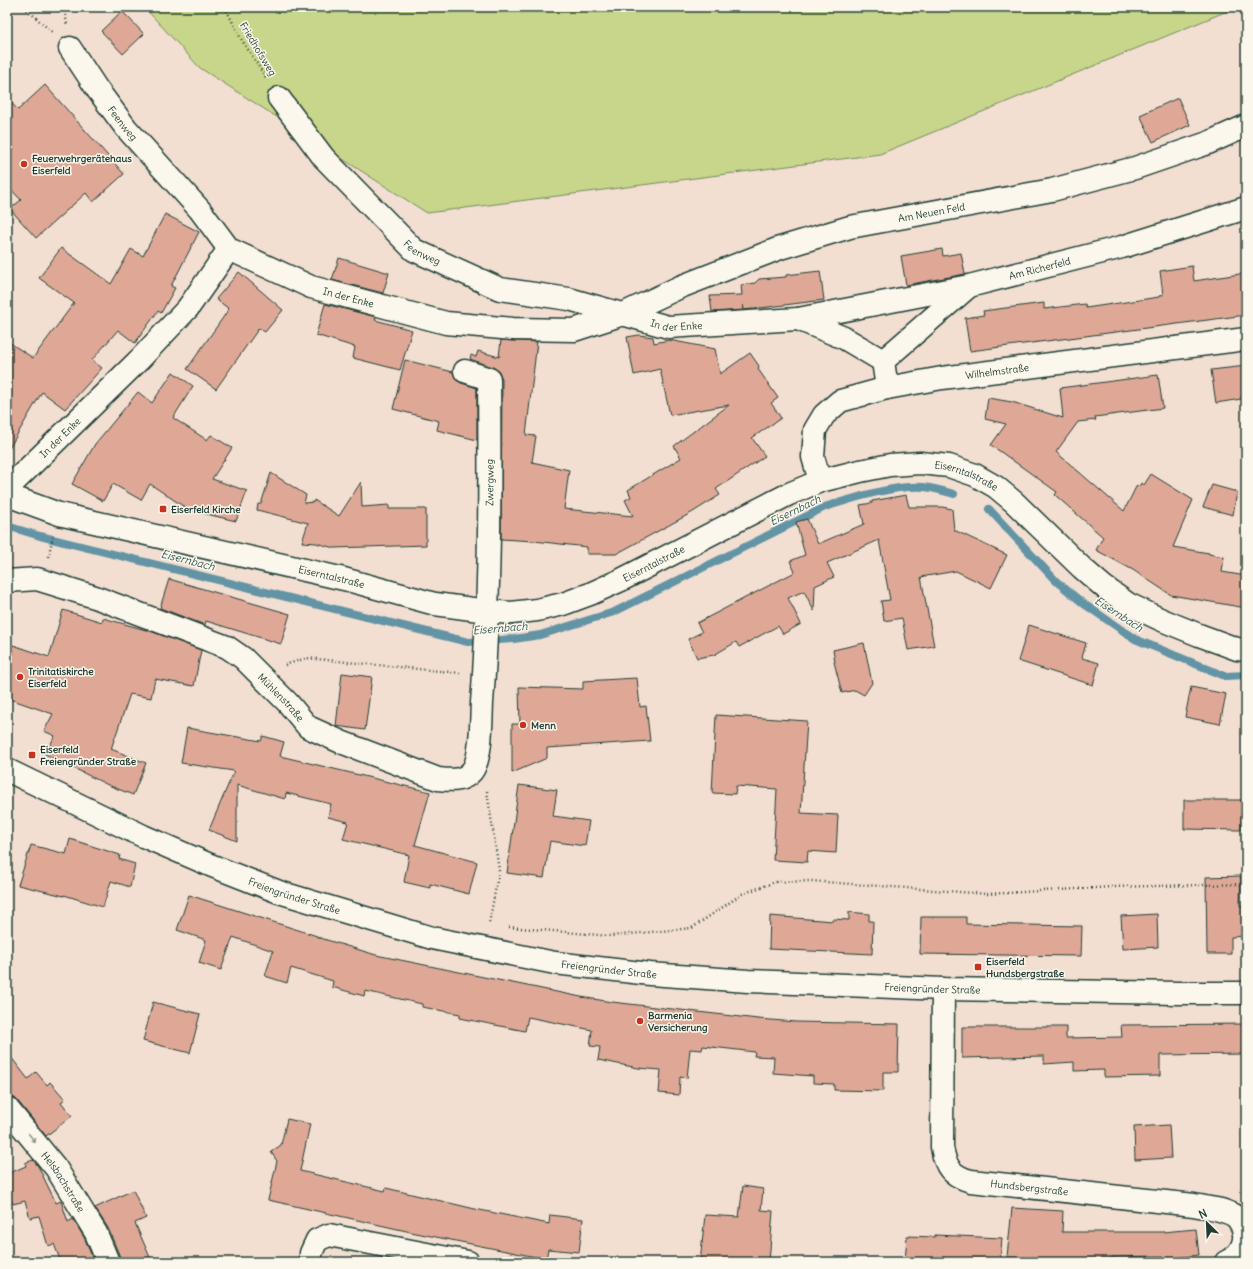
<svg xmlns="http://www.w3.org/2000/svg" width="1253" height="1269" viewBox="0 0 1253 1269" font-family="Delius,sans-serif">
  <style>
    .green { fill: #c7d68a; stroke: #738a5f }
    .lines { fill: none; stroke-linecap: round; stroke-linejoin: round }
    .stream { stroke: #6294a5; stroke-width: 8 }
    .building { fill: #dfa896; stroke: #1f3d34 }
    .street-casing { stroke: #1f3d34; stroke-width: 25 }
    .secondary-casing { stroke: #1f3d34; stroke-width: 25 }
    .path { stroke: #1f3d34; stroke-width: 2.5; stroke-dasharray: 1 3; stroke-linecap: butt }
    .street { stroke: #fbf7ec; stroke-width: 22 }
    .secondary { stroke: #fbf7ec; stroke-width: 22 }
    .oneway { fill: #8d9a90 }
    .poi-dot { fill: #c8321e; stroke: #fbf7ec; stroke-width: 1.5 }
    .labels { text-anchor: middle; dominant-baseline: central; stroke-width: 3; stroke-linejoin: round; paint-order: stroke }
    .street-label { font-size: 10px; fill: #1f3d34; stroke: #fbf7ec }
    .poi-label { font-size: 10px; font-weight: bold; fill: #1f3d34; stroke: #fbf7ec; text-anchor: start }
    .water-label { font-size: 11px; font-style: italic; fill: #355a5a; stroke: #fbf7ec }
  </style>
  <rect width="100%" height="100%" fill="#f3dfd2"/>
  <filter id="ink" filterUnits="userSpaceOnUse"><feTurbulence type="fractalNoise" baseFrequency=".025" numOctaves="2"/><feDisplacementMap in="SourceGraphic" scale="8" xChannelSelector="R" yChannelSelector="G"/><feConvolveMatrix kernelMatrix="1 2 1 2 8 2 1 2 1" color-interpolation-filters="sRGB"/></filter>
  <g filter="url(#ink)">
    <!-- green -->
    <polygon class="green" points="144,7 1237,7 880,154 427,213 200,68"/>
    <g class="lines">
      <!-- stream -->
      <g class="stream">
        <polyline points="989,509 1056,581 1084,604 1135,639 1225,676 1246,675"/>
        <path d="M7,526L40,536L468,642L514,639L540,635L614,612L825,507C854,498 893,485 924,487C933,488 944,491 954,494"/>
      </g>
    </g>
    <!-- building -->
    <g class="building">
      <polygon points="122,11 144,34 123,54 101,31"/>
      <polygon points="45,85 124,174 93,202 86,193 36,238 10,209 21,200 7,185 7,98 18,110"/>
      <polygon points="1178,98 1190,125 1153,142 1140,115"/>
      <polygon points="165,214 199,232 171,286 175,288 161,313 158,311 135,343 118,330 92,360 102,368 65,409 42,392 7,452 7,341 33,358 74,303 39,278 61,248 111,284 131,249 143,256"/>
      <polygon points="942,249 943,256 961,253 965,274 906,285 901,256"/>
      <polygon points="339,258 389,273 383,293 332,280"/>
      <polygon points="1192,266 1194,281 1246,273 1246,315 970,351 965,318 984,315 983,311 1044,303 1044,309 1085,304 1086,308 1159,297 1159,296 1163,295 1160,271"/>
      <polygon points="820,271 824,300 744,310 743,305 744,310 712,312 710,296 742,295 741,285 755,283 759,279 786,277 786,275"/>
      <polygon points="239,272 283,310 265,332 259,328 216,389 187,369 229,309 216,299"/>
      <polygon points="325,304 376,317 375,320 412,330 400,370 353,358 355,347 316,335"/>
      <polygon points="639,335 653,337 654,343 669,340 715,349 720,374 750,353 759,366 758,369 778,398 771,403 781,418 752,438 765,456 716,489 720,495 693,512 616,554 587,554 587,547 534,541 501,539 502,379 499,371 493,367 470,359 471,355 476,357 478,351 499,357 501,340 537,342 526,435 536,436 532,462 569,470 564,509 633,516 625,500 631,497 628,490 681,458 674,446 729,405 670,415 660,369 634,375 627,337"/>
      <polygon points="405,360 453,372 456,380 461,383 477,388 477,440 437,430 439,421 393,409"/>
      <polygon points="1246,366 1246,397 1241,397 1241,399 1216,403 1211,370"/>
      <polygon points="173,372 193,386 173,418 207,440 211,435 232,448 212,479 247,491 236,521 189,510 150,484 141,500 113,484 103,501 72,484 95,444 138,392 152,403"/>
      <polygon points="1158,375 1163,408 1095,417 1096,420 1078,422 1056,452 1124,511 1137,485 1139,487 1141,483 1144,485 1151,474 1193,500 1173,547 1209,553 1209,554 1224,557 1222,572 1246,576 1246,608 1171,595 1133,570 1096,550 1103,537 1055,495 1057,492 991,445 1006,424 985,419 988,398 1012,402 1063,418 1060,388"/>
      <polygon points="271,473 306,495 304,503 314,502 314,500 339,516 361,482 362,507 389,505 389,509 426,509 426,545 334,548 316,543 302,542 308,523 257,510 258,504 261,504"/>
      <polygon points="1212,485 1237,492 1233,515 1203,507"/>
      <polygon points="906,495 909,507 942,507 952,509 954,530 1007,555 991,588 956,571 921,577 934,646 908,650 902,618 884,621 881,601 890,600 879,540 827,563 834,577 815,586 814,611 804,591 788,598 801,624 783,634 778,626 739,647 736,642 714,655 697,658 688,639 702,632 697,623 795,572 790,561 805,555 796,522 807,519 818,544 864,524 860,505 872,503 872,501"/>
      <polygon points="169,579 290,614 281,644 206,621 205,625 160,608"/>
      <polygon points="63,610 102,622 103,618 153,632 201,650 194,686 155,679 151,698 130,694 111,749 146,763 133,795 108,785 45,754 55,736 44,731 53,714 7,698 7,643 49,657"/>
      <polygon points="1029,625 1086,643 1082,658 1099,663 1093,685 1018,661"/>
      <polygon points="864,643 872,683 864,695 855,690 842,693 834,662 835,662 833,650"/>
      <polygon points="342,673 372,677 365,730 336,726"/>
      <polygon points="637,678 640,707 646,706 650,741 547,748 547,758 512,773 512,724 520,724 519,687 583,689 583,681"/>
      <polygon points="1191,687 1226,694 1220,724 1185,717"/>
      <polygon points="716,715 807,721 801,813 838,815 836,853 808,851 807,862 773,860 777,789 736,786 735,794 712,793"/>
      <polygon points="187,728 261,741 263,736 284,742 280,756 430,792 415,845 477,862 469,894 430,884 430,888 404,882 409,855 343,839 348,822 328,817 331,804 286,793 285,799 237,785 237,841 209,830 234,771 181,763"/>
      <polygon points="519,785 557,790 553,816 589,821 585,846 550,841 544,878 507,873"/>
      <polygon points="1184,800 1242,800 1241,830 1184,829"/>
      <polygon points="70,839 120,855 119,859 135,864 130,887 111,881 103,907 64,895 64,896 18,885 31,845 66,854"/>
      <polygon points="1241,876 1240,906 1244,906 1245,936 1231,937 1231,954 1207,954 1206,877"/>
      <polygon points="189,895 317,936 317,937 376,955 581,997 612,1002 758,1019 796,1022 899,1024 898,1072 883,1072 883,1091 834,1090 834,1084 813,1083 813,1076 773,1073 774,1057 754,1056 755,1052 703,1046 702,1050 690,1049 687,1078 680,1077 679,1095 659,1093 661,1070 638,1068 598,1060 600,1047 590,1046 592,1030 528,1017 525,1031 460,1018 460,1014 422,1007 422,1004 365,991 364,996 332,987 333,981 291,968 287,983 265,976 273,951 233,937 221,970 199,963 206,940 177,930"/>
      <polygon points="849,912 869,914 869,921 873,921 872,954 769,949 770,916 833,921 833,919 849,920"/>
      <polygon points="1157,914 1158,947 1123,949 1121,916"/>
      <polygon points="921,917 966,917 966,924 1082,926 1081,956 920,954"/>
      <polygon points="153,1002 200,1014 190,1053 143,1041"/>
      <polygon points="1246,1024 1246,1054 1160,1055 1160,1076 1104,1077 1104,1070 1074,1071 1074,1062 1044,1064 1044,1056 962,1058 962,1027 1066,1027 1066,1038 1122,1037 1121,1025"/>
      <polygon points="7,1052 28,1079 36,1072 47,1085 50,1082 65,1099 61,1102 72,1116 46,1136 17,1100 12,1096 7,1096"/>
      <polygon points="287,1119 310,1124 300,1171 385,1191 386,1188 475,1209 549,1224 550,1215 583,1219 579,1252 548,1249 546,1259 411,1232 268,1200 277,1161 271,1152 281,1145"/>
      <polygon points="1169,1125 1171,1158 1135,1160 1134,1127"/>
      <polygon points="33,1160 38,1166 56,1203 61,1201 68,1222 73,1219 85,1239 94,1262 61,1262 54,1244 48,1246 39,1216 30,1218 25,1201 13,1204 7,1191 7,1174 26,1166 25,1163"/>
      <polygon points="743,1186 763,1189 761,1210 773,1211 769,1262 700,1262 705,1215 739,1217"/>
      <polygon points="133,1190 146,1218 135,1223 152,1262 120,1262 120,1257 108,1228 95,1208"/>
      <polygon points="1012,1208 1063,1211 1062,1232 1162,1232 1196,1229 1199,1255 1174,1258 1163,1258 1163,1256 1112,1257 1112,1262 1071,1262 1007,1257"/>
      <polygon points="935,1235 1002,1238 1000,1262 905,1262 907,1236 935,1237"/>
    </g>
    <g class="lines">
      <defs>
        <g id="street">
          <path id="s1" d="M70,48L97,89L126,128L200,210L229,249L311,287L446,323L513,329L574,330L623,314L680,287L780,248L850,227L1052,190L1135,168L1208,143L1246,126"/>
          <path id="s2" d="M279,98L324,158L414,250L500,289L569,299L668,327L798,319L969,286L1122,247L1246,208"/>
          <polyline points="798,319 844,338 883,361"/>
          <polyline points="887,388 883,361 968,287"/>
          <path id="s3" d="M820,481L813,457L815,430L824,415L840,401L887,388L942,378L1246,339"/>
          <path id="s4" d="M7,489L139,360L188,308L229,249"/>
          <path id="s5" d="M7,581L37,579L95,597L227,647L243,658L288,703L308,727L341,742L438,779C450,780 463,782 472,771C482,758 481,720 482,703C490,596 490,487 489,379L465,371"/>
          <path id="s6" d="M943,989L942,1147C945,1166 951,1176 971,1181L1194,1205C1207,1208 1224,1208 1236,1217C1238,1218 1239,1222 1241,1224C1249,1239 1241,1255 1226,1262"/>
          <path id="s7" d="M7,1108L56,1168L96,1233L108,1262"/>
          <polyline points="311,1262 311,1253 317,1240 329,1235 468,1262"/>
        </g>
        <g id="secondary">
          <path id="s8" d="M7,495L59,514L344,579L435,604L487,611L511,613L537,610L563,604L590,594L621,580L789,494L820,481L860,471L890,465L920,463L949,466L975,475L996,487L1014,502L1082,568L1104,587L1128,604L1162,620L1199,635L1237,649L1246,650"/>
          <path id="s9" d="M7,770L143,836L210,865L279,892L432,938L555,963L650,974L748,981L943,989L1179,993H1246"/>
        </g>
      </defs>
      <!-- street casing -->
      <use href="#street" class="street-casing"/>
      <!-- secondary casing -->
      <use href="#secondary" class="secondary-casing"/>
      <!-- path -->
      <g class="path">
        <polyline points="24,7 52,32"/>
        <polyline points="64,7 67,24"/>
        <polyline points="225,7 240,37 266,78"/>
        <polyline points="48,557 53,537"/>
        <polyline points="285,665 306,658 460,673"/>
        <polyline points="487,791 499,870 489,924"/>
        <polyline points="509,927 610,936 692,928 742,894 775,882 811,881 988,894 1112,887 1246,884"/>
      </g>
      <!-- street -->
      <use href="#street" class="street"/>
      <!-- secondary -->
      <use href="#secondary" class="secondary"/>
    </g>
    <!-- one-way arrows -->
    <defs><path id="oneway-solid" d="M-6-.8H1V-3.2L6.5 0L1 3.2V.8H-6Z"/></defs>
    <use class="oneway" href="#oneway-solid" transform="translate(32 1138) rotate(51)"/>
  </g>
  <!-- markers -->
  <g class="poi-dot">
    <circle cx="24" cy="164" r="4"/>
    <rect x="159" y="505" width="8" height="8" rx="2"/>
    <circle cx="20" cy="677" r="4"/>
    <circle cx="523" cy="725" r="4"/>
    <rect x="28" y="751" width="8" height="8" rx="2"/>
    <rect x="974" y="963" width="8" height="8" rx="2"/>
    <circle cx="640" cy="1021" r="4"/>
  </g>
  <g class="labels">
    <!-- street labels -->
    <g class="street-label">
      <text transform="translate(258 49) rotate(59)">Friedhofsweg</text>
      <text stroke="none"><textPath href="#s1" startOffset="92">Feenweg</textPath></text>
      <text stroke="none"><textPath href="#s1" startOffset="993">Am Neuen Feld</textPath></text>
      <text stroke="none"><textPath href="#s2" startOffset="212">Feenweg</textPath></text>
      <text stroke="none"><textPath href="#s2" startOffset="848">Am Richerfeld</textPath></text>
      <text stroke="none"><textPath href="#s1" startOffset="386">In der Enke</textPath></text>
      <text stroke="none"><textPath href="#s2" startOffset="479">In der Enke</textPath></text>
      <text stroke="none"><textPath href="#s3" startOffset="251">Wilhelmstraße</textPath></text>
      <text stroke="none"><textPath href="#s4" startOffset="74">In der Enke</textPath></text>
      <text stroke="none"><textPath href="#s8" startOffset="1007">Eiserntalstraße</textPath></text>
      <text stroke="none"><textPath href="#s5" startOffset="813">Zwergweg</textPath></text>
      <text stroke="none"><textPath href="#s8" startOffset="671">Eiserntalstraße</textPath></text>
      <text stroke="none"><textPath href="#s8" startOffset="335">Eiserntalstraße</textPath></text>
      <text stroke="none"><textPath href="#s5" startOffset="306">Mühlenstraße</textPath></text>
      <text stroke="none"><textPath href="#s9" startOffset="314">Freiengründer Straße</textPath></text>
      <text stroke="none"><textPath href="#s9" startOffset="638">Freiengründer Straße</textPath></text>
      <text stroke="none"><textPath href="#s9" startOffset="962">Freiengründer Straße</textPath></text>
      <text stroke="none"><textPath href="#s7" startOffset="93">Helsbachstraße</textPath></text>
      <text stroke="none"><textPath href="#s6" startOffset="265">Hundsbergstraße</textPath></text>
    </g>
    <!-- poi labels -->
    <g class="poi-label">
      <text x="32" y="158">Feuerwehrgerätehaus<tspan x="32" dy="12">Eiserfeld</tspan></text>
      <text x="171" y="509">Eiserfeld Kirche</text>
      <text x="28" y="671">Trinitatiskirche<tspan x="28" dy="12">Eiserfeld</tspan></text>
      <text x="531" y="725">Menn</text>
      <text x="40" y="749">Eiserfeld<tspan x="40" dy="12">Freiengründer Straße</tspan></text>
      <text x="986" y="961">Eiserfeld<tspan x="986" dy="12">Hundsbergstraße</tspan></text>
      <text x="648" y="1015">Barmenia<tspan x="648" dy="12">Versicherung</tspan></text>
    </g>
    <!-- water labels -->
    <g class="water-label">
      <text transform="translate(795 510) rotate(-26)">Eisernbach</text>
      <text transform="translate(188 560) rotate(14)">Eisernbach</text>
      <text transform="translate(1119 614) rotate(33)">Eisernbach</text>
      <text transform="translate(500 628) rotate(-5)">Eisernbach</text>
    </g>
  </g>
  <!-- margin -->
  <rect width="1253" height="1269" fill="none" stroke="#fbf7ec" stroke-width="24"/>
  <rect x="12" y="12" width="1229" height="1245" fill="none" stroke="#1f3d34" stroke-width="1.5" filter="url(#ink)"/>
  <!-- north arrow -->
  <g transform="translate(1207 1223) rotate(336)" stroke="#fbf7ec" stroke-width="3" paint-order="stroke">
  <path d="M0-3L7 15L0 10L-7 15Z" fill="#1f3d34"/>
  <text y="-6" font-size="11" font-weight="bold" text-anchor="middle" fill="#1f3d34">N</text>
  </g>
</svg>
